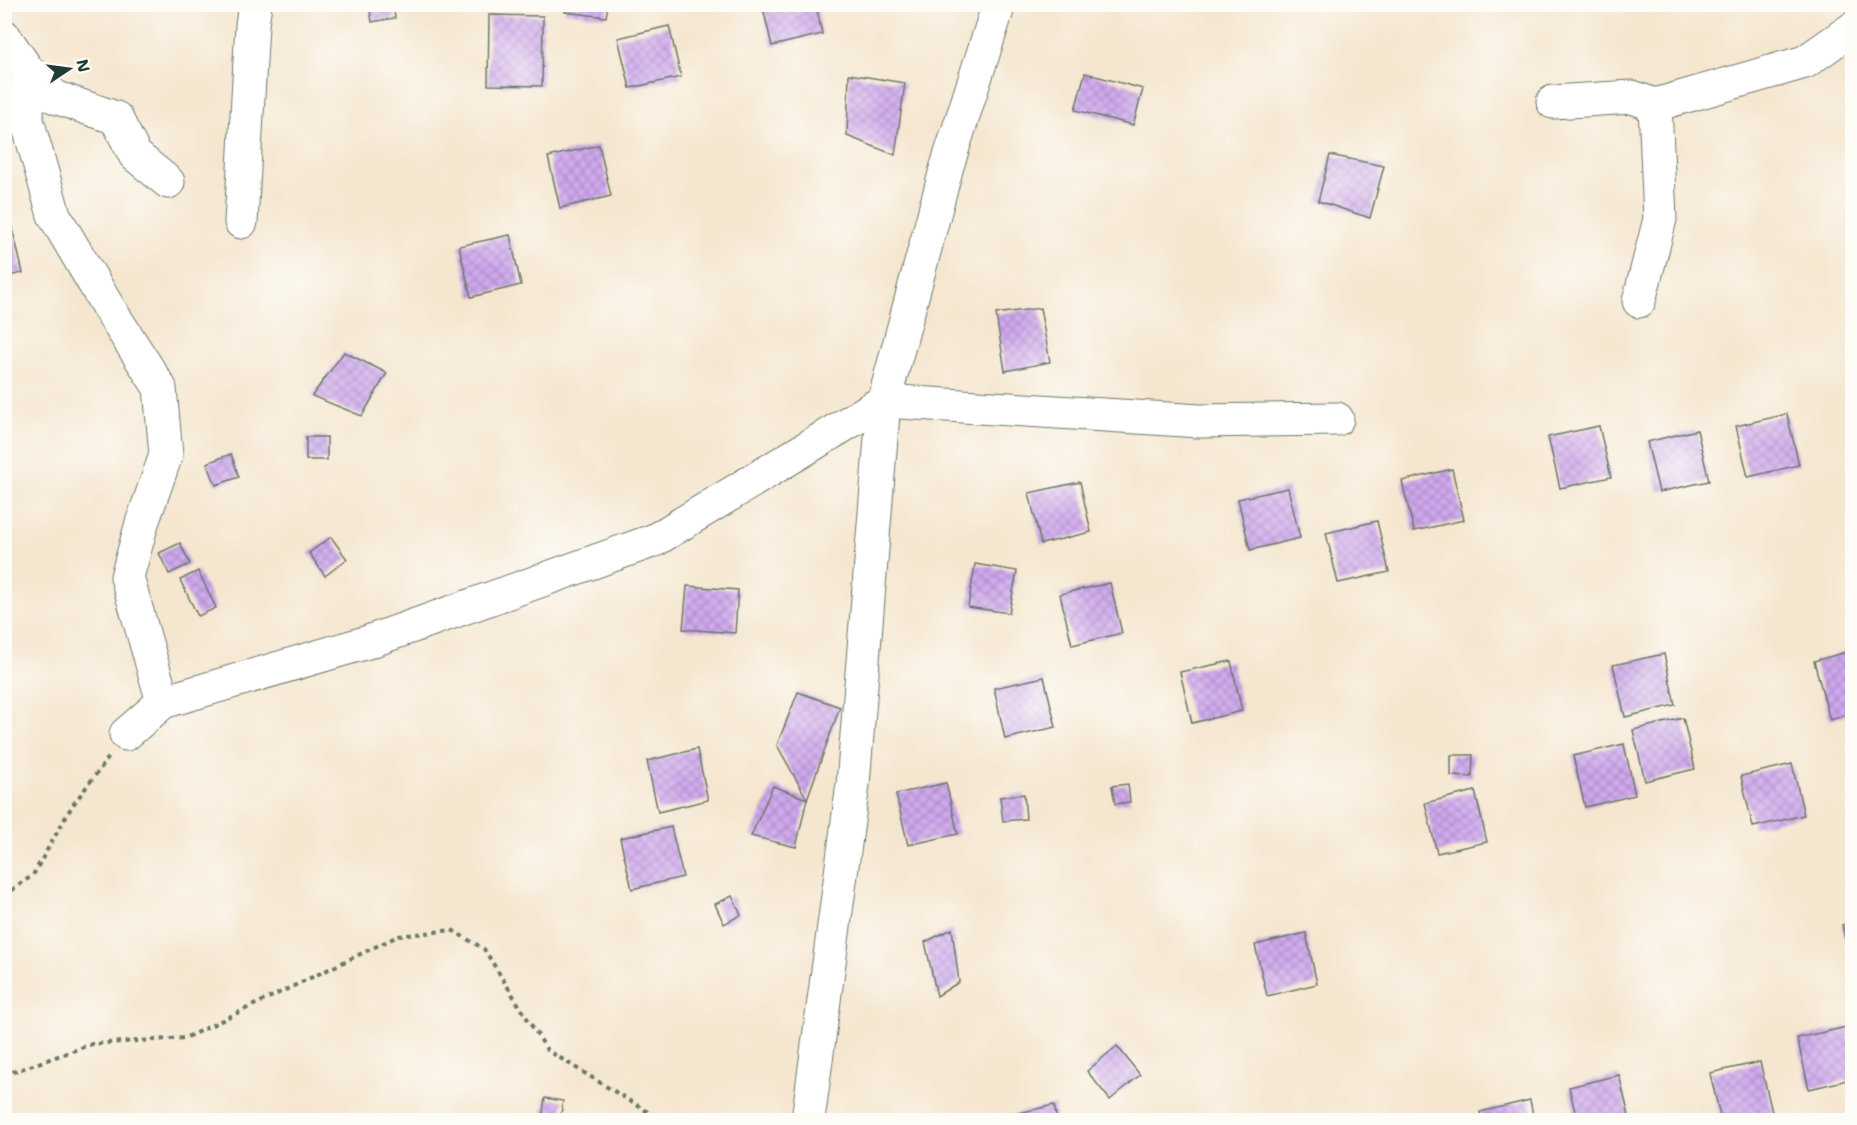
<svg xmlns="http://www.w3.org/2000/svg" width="1857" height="1125" viewBox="0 0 1857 1125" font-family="'Shantell Sans',sans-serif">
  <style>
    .building { fill: url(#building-cross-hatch) }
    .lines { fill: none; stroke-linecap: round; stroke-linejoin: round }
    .minor-casing { stroke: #6a786a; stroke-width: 35 }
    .path { stroke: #6a786a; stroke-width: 4; stroke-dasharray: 4.5 4.5; stroke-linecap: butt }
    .minor { stroke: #fff; stroke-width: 33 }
  </style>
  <defs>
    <pattern id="building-cross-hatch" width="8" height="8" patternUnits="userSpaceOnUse" patternTransform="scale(1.5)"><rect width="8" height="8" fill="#d0a9ee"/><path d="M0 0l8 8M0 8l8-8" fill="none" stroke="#a88bc2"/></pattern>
  </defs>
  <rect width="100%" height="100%" fill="#fdfcf7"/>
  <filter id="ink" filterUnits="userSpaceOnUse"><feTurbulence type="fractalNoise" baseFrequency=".0167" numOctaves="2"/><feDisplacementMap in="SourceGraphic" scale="12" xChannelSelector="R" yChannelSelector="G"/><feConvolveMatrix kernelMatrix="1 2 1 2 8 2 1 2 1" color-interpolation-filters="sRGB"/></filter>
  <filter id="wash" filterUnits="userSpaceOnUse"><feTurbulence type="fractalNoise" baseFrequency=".008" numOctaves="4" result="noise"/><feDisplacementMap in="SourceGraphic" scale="24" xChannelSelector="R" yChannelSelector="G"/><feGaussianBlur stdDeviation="1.35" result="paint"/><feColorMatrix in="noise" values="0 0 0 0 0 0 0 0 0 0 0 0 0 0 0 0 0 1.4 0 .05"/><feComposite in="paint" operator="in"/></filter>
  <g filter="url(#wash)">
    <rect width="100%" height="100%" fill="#f5e6cf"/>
    <g id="blocks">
      <!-- building -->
      <g class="building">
        <polygon points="369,4 393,4 395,18 372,22"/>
        <polygon points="762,4 816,4 822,34 772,46"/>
        <polygon points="566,5 608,5 606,17 565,12"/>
        <polygon points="489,15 543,16 542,86 488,85"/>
        <polygon points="669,26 681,77 630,88 618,38"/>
        <polygon points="1085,73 1143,89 1133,125 1075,110"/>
        <polygon points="849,74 905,83 895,155 847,136"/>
        <polygon points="599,145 611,196 560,208 548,157"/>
        <polygon points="1330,155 1384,166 1370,218 1318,201"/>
        <polygon points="11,222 23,273 4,277 4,224"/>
        <polygon points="510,235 521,285 471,297 459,246"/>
        <polygon points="1040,308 1050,362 1005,371 996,314"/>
        <polygon points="344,352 387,373 362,416 312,396"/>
        <polygon points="1787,414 1799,465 1748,477 1736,426"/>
        <polygon points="1599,426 1611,477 1560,488 1548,437"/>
        <polygon points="1697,430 1709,481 1659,492 1647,442"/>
        <rect x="306" y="437" width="21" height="23"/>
        <polygon points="231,454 239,477 216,485 207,463"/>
        <polygon points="1452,469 1464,520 1414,531 1402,481"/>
        <polygon points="1080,482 1091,532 1041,544 1029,493"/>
        <polygon points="1288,488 1300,538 1250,550 1238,499"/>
        <polygon points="1377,521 1389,572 1338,583 1326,533"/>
        <polygon points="331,537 347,559 325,576 309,553"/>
        <polygon points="180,543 190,564 169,574 159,553"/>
        <polygon points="975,564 1017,571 1009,613 968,607"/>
        <polygon points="198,571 216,608 198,616 180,580"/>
        <polygon points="1110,583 1122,633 1072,645 1060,594"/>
        <polygon points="687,586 738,590 735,633 683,629"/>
        <polygon points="1850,651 1852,660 1852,713 1830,720 1814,661"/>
        <polygon points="1664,654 1675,705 1625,717 1613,665"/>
        <polygon points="1231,661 1242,711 1192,723 1180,672"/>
        <polygon points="1044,677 1056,727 1005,739 994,688"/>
        <polygon points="798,692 840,707 807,799 796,847 751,836 773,786 807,799 777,745"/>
        <polygon points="1683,718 1695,769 1645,781 1633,730"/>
        <polygon points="1624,744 1635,795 1585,807 1573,756"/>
        <polygon points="697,749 708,800 658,812 647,761"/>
        <polygon points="1451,755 1473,755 1472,777 1451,776"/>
        <polygon points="1792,764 1804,815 1753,827 1741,776"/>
        <polygon points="946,783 958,834 908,845 896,794"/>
        <polygon points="1128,784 1130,802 1115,804 1112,786"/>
        <polygon points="1475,791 1487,842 1437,853 1425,803"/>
        <polygon points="1024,794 1026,819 1003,821 1000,797"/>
        <polygon points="671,827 683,877 632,889 620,838"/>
        <polygon points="732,896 741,915 724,924 715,904"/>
        <polygon points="1852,922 1852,967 1842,925"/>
        <polygon points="952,929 959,982 937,996 925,942"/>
        <polygon points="1306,933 1317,984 1267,996 1255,945"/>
        <polygon points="1847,1027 1852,1049 1852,1079 1809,1089 1797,1038"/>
        <polygon points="1117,1046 1140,1075 1110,1100 1087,1071"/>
        <polygon points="1760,1062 1772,1112 1737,1120 1721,1120 1710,1073"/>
        <polygon points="1619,1075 1630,1120 1577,1120 1569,1087"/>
        <polygon points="545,1098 563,1101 560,1120 542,1120"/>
        <polygon points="1530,1100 1534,1120 1482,1120 1480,1112"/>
        <polygon points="1054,1105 1057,1120 988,1120"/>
      </g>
    </g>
  </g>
  <g filter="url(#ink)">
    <use href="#blocks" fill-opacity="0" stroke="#6a786a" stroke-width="1.5"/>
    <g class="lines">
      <defs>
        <g id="minor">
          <polyline points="4,36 28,71 55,97 116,118 135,155 168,182"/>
          <polyline points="28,71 27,120 54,215 108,307 160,388 166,455 142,523 127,577 163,702"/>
          <polyline points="1553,102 1632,97 1655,105 1805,62 1852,29"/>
          <polyline points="241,222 252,25 255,4"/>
          <polyline points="1639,301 1660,219 1655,105"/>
          <polyline points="126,734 163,702 368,642 655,540 884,401 1200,421 1337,419"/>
          <polyline points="808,1120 853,784 884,401 947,166 999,4"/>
        </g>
      </defs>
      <!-- minor casing -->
      <use href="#minor" class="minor-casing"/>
      <!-- path -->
      <g class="path">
        <polyline points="4,896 33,875 72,806 109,757"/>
        <polyline points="4,1075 92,1044 185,1038 398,936 452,930 484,949 547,1050 661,1120"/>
      </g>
      <!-- minor -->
      <use href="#minor" class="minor"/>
    </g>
  </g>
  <!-- margin -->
  <rect width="1857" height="1125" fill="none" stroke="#fdfcf7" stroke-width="24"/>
  <!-- north arrow -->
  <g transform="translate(69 69) rotate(77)" stroke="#fdfcf7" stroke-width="4.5" paint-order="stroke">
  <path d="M0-4.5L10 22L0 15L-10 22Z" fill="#1f3d34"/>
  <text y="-9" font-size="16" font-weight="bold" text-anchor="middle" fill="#1f3d34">N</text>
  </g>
</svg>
